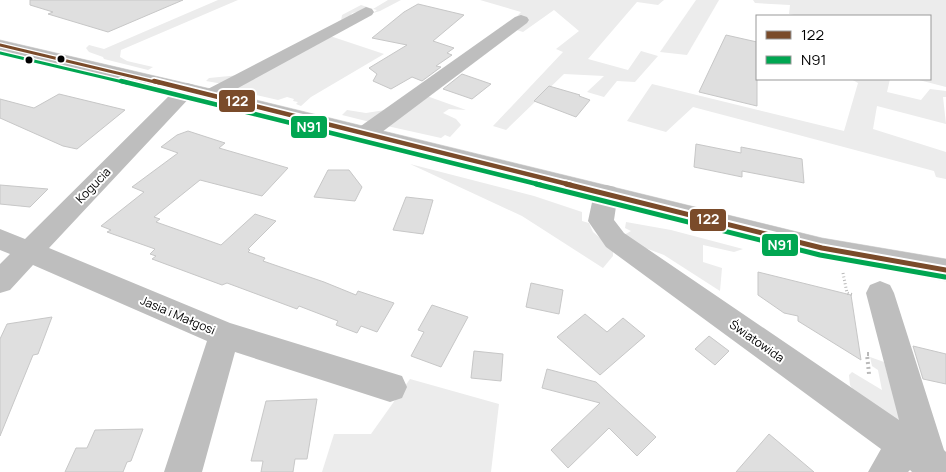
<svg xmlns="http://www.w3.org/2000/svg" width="946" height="472" viewBox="0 0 946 472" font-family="Manrope,sans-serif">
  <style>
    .green { fill: #ececec }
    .building { fill: #dfdfdf; stroke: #c7c7c7 }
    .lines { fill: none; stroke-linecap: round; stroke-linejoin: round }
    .major-casing { stroke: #dbdbdb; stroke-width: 1 }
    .path-far1 { stroke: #b9b9b9; stroke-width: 3; stroke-dasharray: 1 2.5; stroke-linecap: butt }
    .path { stroke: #b9b9b9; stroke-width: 4; stroke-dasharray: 2 3; stroke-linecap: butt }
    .minor { fill: #bebebe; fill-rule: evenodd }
    .major { fill: #bebebe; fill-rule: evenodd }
    .bus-1-far2-casing { stroke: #fff; stroke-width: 5.5 }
    .bus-1-far1-casing { stroke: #fff; stroke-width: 8 }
    .bus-1-casing { stroke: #fff; stroke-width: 9 }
    .bus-2-far2-casing { stroke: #fff; stroke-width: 5.5 }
    .bus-2-far1-casing { stroke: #fff; stroke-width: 8 }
    .bus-2-casing { stroke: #fff; stroke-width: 9 }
    .bus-1-far2 { stroke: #7a4b2a; stroke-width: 3 }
    .bus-1-far1 { stroke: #7a4b2a; stroke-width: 4.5 }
    .bus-1 { stroke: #7a4b2a; stroke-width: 5 }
    .bus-2-far2 { stroke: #00a651; stroke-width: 3 }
    .bus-2-far1 { stroke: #00a651; stroke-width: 4.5 }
    .bus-2 { stroke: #00a651; stroke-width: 5 }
    .bus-dot { fill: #000; stroke: #fff; stroke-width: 2 }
    .labels { text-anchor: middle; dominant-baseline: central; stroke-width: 4; stroke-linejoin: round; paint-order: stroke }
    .street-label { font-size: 12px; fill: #000; stroke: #fff }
    .line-badge { stroke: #fff; stroke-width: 2 }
    .badge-label { font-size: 14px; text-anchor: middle; font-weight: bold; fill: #fff }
  </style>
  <rect width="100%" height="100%" fill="#fff"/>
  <!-- green -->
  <g class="green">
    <polygon points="218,0 238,0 121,50 120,57 127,61 153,67 148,70 104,59 103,57 89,52 86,48 89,45 104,49"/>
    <polygon points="388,0 401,0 380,11 373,13 377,10 373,9 352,13 349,18 234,81 223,84 206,81 209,78 240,75 341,21 342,15 361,5 373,9"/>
    <polygon points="480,0 664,0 658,5 637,2 588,59 628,70 641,51 658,56 635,82 617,81 604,97 587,92 604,76 564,74 506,130 493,126 563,52 556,49 579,31 554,10 523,32 507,27 521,12"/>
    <polygon points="696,0 719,0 687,55 660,52"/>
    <polygon points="753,0 946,0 946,87 915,79 930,79 930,16 800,16 789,14 790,5 755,3"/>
    <polygon points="330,36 384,54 311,97 301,106 296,104 298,102 293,101 294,99 287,97 278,100 238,91 237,88"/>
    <polygon points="851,79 890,79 887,92 921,100 930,89 946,91 946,97 943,97 946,124 877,106 873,129 946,152 946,179 936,177 934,171 693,107 666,132 627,121 652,84 844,131 858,83"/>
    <polygon points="424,95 466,110 449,109 443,113 456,119 461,125 450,137 445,135 441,138 387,126"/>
    <polygon points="347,110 366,113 385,110 374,123 342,115"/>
    <polygon points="410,164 534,196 582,212 582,221 589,223 593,232 613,249 613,256 603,268 522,216"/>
    <polygon points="626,222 671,230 743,249 734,252 703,245 703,262 722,268 720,291 664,255 640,246 624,235 631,231 625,228"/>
    <polygon points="870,357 884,362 901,422 855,393 850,385 849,375 852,372 882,390 878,370 872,366"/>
    <polygon points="410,379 499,404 491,472 322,472 334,434 371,434"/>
  </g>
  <!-- building -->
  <g class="building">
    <polygon points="30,0 183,0 108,32 48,14 53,12 30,5"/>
    <polygon points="418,4 464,15 433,41 454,48 447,53 452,55 436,66 441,67 422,81 412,77 391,89 373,81 377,74 369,68 407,45 372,38 404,12"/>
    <polygon points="726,35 757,42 757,106 699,92"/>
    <polygon points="462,74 491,84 472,99 443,89"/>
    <polygon points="549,86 580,95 579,96 590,100 576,117 534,101"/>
    <polygon points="59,94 125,110 77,149 63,146 0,118 0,99 34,108"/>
    <polygon points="188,131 225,143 219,148 288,168 262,196 200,180 154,217 160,219 156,222 221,245 255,214 276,221 248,249 250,250 248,252 265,258 263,261 324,282 356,295 358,291 394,303 377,332 361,326 357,333 336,325 338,321 299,306 297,309 227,283 222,285 152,259 156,256 150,254 155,249 107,232 111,230 101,226 144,192 132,187 178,153 161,147 177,135"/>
    <polygon points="696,144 741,153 741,147 802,159 804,183 742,171 742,177 694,167"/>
    <polygon points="328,170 349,170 362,187 355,201 314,197"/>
    <polygon points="0,185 48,189 30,207 0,204"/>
    <polygon points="406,197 433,200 423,234 393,230"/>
    <polygon points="758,272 851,295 861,360 798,321 798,316 784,313 758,295"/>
    <polygon points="531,283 563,290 559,314 526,307"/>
    <polygon points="432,305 468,317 441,367 411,356 424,332 418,330"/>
    <polygon points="585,314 607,332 623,318 645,336 600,375 557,337"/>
    <polygon points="52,317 38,354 33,355 0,436 0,339 7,324"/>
    <polygon points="709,336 729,351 715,365 695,349"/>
    <polygon points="913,346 946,354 946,384 923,379"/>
    <polygon points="474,351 503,354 501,381 471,378"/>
    <polygon points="547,369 596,382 656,437 637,456 609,428 568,468 551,450 600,403 542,388"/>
    <polygon points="317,399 307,459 295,459 293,472 261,472 263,461 251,461 266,401"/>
    <polygon points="143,429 131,461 127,462 123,472 65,472 76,448 87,448 95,430"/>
    <polygon points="769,434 814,472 736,472"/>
  </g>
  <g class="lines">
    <defs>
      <polygon id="major" points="0,40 211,89 822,238 946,259 946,281 822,258 207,100 0,50"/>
    </defs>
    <!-- major casing -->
    <use href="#major" class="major-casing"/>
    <!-- path-far1 -->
    <polyline class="path-far1" points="843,273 847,293 854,295"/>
    <!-- path -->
    <polyline class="path" points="869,354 867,354 869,374"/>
    <!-- minor -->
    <g class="minor">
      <polygon points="366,7 372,9 374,12 372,15 218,99 211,101 204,99 201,95 204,91"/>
      <polygon points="521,15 527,17 529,20 527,23 374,138 366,139 358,138 355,133 358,128 515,17"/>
      <polygon points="187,83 194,85 197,89 194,93 49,248 230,323 402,376 407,387 402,398 390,402 235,352 202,472 164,472 207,341 33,265 10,290 0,293 0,264 10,254 0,250 0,229 25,239 180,85"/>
      <polygon points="606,185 615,187 618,193 614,220 624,233 899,420 866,293 870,285 880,281 890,285 894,293 944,450 946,452 946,472 912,472 910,470 908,472 868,472 881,449 606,247 588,221 594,193 597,187"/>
    </g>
    <!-- major -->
    <use href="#major" class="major"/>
    <defs>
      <polyline id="bus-1-far2" points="0,45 159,83"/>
      <polyline id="bus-1-far1" points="154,81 571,185"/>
      <polyline id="bus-1" points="566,184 822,248 946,270"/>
      <polyline id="bus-2-far2" points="0,53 127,83"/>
      <polyline id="bus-2-far1" points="121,81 541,185"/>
      <polyline id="bus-2" points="536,184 820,255 945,277"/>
    </defs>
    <!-- bus-1-far2 casing -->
    <use href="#bus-1-far2" class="bus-1-far2-casing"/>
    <!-- bus-1-far1 casing -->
    <use href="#bus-1-far1" class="bus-1-far1-casing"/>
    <!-- bus-1 casing -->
    <use href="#bus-1" class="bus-1-casing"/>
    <!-- bus-2-far2 casing -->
    <use href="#bus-2-far2" class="bus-2-far2-casing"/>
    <!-- bus-2-far1 casing -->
    <use href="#bus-2-far1" class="bus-2-far1-casing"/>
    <!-- bus-2 casing -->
    <use href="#bus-2" class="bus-2-casing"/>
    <!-- bus-1-far2 -->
    <use href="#bus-1-far2" class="bus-1-far2"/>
    <!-- bus-1-far1 -->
    <use href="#bus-1-far1" class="bus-1-far1"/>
    <!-- bus-1 -->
    <use href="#bus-1" class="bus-1"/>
    <!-- bus-2-far2 -->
    <use href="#bus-2-far2" class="bus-2-far2"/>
    <!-- bus-2-far1 -->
    <use href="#bus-2-far1" class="bus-2-far1"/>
    <!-- bus-2 -->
    <use href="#bus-2" class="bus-2"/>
  </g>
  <!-- markers -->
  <g class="bus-dot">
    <circle cx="61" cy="59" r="4.5"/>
    <circle cx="29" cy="60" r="4.5"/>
  </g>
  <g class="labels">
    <!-- street labels -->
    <g class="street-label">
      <text transform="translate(93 185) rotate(-46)">Kogucia</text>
      <text transform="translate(178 315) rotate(23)">Jasia i Małgosi</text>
      <text transform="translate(757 341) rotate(35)">Światowida</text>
    </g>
  </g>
  <g class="line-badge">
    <rect x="218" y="89" width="38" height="24" rx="5" fill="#7a4b2a"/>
    <rect x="290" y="115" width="38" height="24" rx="5" fill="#00a651"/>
    <rect x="689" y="208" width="38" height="24" rx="5" fill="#7a4b2a"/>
    <rect x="761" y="233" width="38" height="24" rx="5" fill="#00a651"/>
  </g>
  <g class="badge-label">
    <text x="237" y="106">122</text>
    <text x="309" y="132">N91</text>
    <text x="708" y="224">122</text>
    <text x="780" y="250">N91</text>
  </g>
  <!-- legend -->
  <rect x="756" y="15" width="175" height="65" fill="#ffffff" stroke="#999999"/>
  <rect x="766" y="31" width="25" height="8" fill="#7a4b2a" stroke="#999999"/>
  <text x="801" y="40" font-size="15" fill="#000000">122</text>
  <rect x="766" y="56" width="25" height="8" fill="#00a651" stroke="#999999"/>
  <text x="801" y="65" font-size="15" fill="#000000">N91</text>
</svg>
